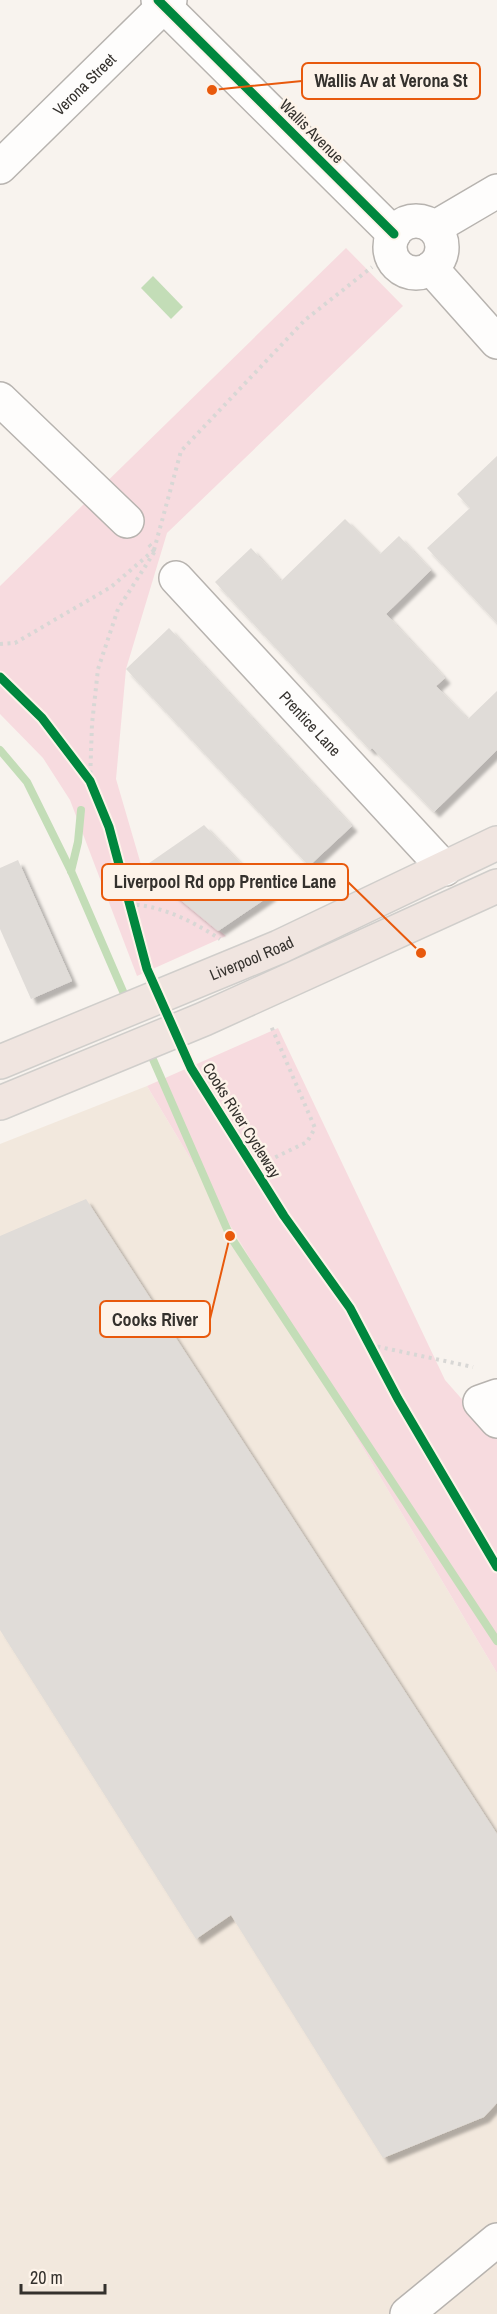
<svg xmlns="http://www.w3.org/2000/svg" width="497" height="2314" viewBox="0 0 497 2314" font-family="'Archivo Narrow',sans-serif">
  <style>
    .built { fill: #f2e8dd }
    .green { fill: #f7dbdf }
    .water { fill: #c3ddb7 }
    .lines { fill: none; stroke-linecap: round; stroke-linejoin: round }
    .stream { stroke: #c3ddb7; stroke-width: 8 }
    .building { fill: #e0dcd8; filter: url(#shadow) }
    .minor-casing { stroke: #b7b3af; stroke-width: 36 }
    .highway-casing { stroke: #d0cecb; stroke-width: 36 }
    .path { stroke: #d8d7d5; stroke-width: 4; stroke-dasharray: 3 4.5; stroke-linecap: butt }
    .minor { stroke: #fefdfc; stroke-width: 33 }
    .highway { stroke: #f0e5e0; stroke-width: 33 }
    .cycleway-casing { stroke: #fdf3e9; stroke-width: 13 }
    .cycleway { stroke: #00873e; stroke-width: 9 }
    .labels { text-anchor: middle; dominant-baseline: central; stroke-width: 5; stroke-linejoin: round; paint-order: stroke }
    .street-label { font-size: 16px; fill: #34312d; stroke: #fdf3e9 }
    .leader { fill: none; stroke: #e8590c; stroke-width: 2 }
    .callout-dot { fill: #e8590c; stroke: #fdf3e9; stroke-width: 2 }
    .callout { fill: #fdf3e9; stroke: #e8590c; stroke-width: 2 }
    .callout-label { font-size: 18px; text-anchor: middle; font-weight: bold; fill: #34312d }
  </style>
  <defs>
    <filter id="shadow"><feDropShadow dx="5.5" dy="5.5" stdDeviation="1.5" flood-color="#0004"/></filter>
  </defs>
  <rect width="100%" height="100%" fill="#f8f3ee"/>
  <!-- built -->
  <polygon class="built" points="147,1086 497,1673 497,2314 0,2314 0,1144"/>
  <!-- green -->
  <g class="green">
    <polygon points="346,248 403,306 167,533 126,669 116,779 142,868 226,936 137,976 70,800 43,758 0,714 0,586"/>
    <polygon points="278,1028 445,1380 497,1439 497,1673 147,1086"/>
  </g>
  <!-- water -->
  <polygon class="water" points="153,276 183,307 171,319 141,288"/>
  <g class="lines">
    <!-- stream -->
    <g class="stream">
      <polyline points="0,750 27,782 71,871 128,1003"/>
      <polyline points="71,871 78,842 81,810"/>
      <polyline points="148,1048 230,1236 497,1641"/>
    </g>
  </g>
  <!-- building -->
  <g class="building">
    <polygon points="497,456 497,623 427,548 470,508 457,494"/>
    <polygon points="345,519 380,554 399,536 431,570 386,614 445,678 436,686 468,719 497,691 497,750 434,812 372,748 370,750 215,582 251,548 281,581"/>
    <polygon points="169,628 352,826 309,866 126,669"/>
    <polygon points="204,825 271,895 218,931 142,868"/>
    <polygon points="18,860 72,981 31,999 0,929 0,868"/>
    <polygon points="86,1199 497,1834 497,2103 484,2117 383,2158 231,1915 196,1939 0,1630 0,1236"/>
  </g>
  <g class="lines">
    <defs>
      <g id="minor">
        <polyline points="158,0 394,234"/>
        <path id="s1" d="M0,167L170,0"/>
        <circle cx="416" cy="247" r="26"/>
        <polyline points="434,228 497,191"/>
        <polyline points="431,268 497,342"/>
        <polyline points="0,399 127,521"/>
        <path id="s2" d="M176,578L445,869"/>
        <polyline points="497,1396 480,1402 497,1421"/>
        <polyline points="407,2314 497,2240"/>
      </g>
      <g id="highway">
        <path id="s3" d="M0,1062L279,947L497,843"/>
        <polyline points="0,1103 204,1019 497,886"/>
      </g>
    </defs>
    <!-- minor casing -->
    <use href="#minor" class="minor-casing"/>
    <!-- highway casing -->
    <use href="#highway" class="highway-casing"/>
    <!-- path -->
    <g class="path">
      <polyline points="154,550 181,451 305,320 372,267"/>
      <polyline points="0,644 15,643 111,587 154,550 146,541"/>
      <polyline points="90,781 92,724 98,669 118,609 155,551"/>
      <path d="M129,904C163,906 192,921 220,939"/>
      <polyline points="255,1167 307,1142 315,1128 271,1026"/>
      <polyline points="370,1345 473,1367"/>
    </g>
    <!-- minor -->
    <use href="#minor" class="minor"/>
    <!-- highway -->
    <use href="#highway" class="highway"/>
    <defs>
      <g id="cycleway">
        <polyline points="158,0 394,234"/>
        <polyline points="0,677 42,718 90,781 109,827 147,969 191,1068 284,1216 350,1308 398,1399 497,1567"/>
      </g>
    </defs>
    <!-- cycleway casing -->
    <use href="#cycleway" class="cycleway-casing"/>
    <!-- cycleway -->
    <use href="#cycleway" class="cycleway"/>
  </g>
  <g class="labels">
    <!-- street labels -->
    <g class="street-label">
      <text stroke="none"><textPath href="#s1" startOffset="118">Verona Street</textPath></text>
      <text transform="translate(312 131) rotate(45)">Wallis Avenue</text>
      <text stroke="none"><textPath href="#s2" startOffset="198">Prentice Lane</textPath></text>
      <text stroke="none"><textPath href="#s3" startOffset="272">Liverpool Road</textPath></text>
      <text transform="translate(242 1120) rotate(58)">Cooks River Cycleway</text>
    </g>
  </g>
  <!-- callouts -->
  <path class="leader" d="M212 90L302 81M421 953L348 882M230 1236L210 1319"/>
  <g class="callout-dot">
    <circle cx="212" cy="90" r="6"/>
    <circle cx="421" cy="953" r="6"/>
    <circle cx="230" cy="1236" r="6"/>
  </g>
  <g class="callout">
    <rect x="302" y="63" width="178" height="36" rx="6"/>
    <rect x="102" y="864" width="246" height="36" rx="6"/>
    <rect x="100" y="1301" width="110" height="36" rx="6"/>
  </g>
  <g class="callout-label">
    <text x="391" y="87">Wallis Av at Verona St</text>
    <text x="225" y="888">Liverpool Rd opp Prentice Lane</text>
    <text x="155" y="1326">Cooks River</text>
  </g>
  <!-- scale -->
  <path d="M21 2284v9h84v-9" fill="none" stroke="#34312d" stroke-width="3"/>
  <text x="30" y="2284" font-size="18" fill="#34312d" stroke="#fdf3e9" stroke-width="4.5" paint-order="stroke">20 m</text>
</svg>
